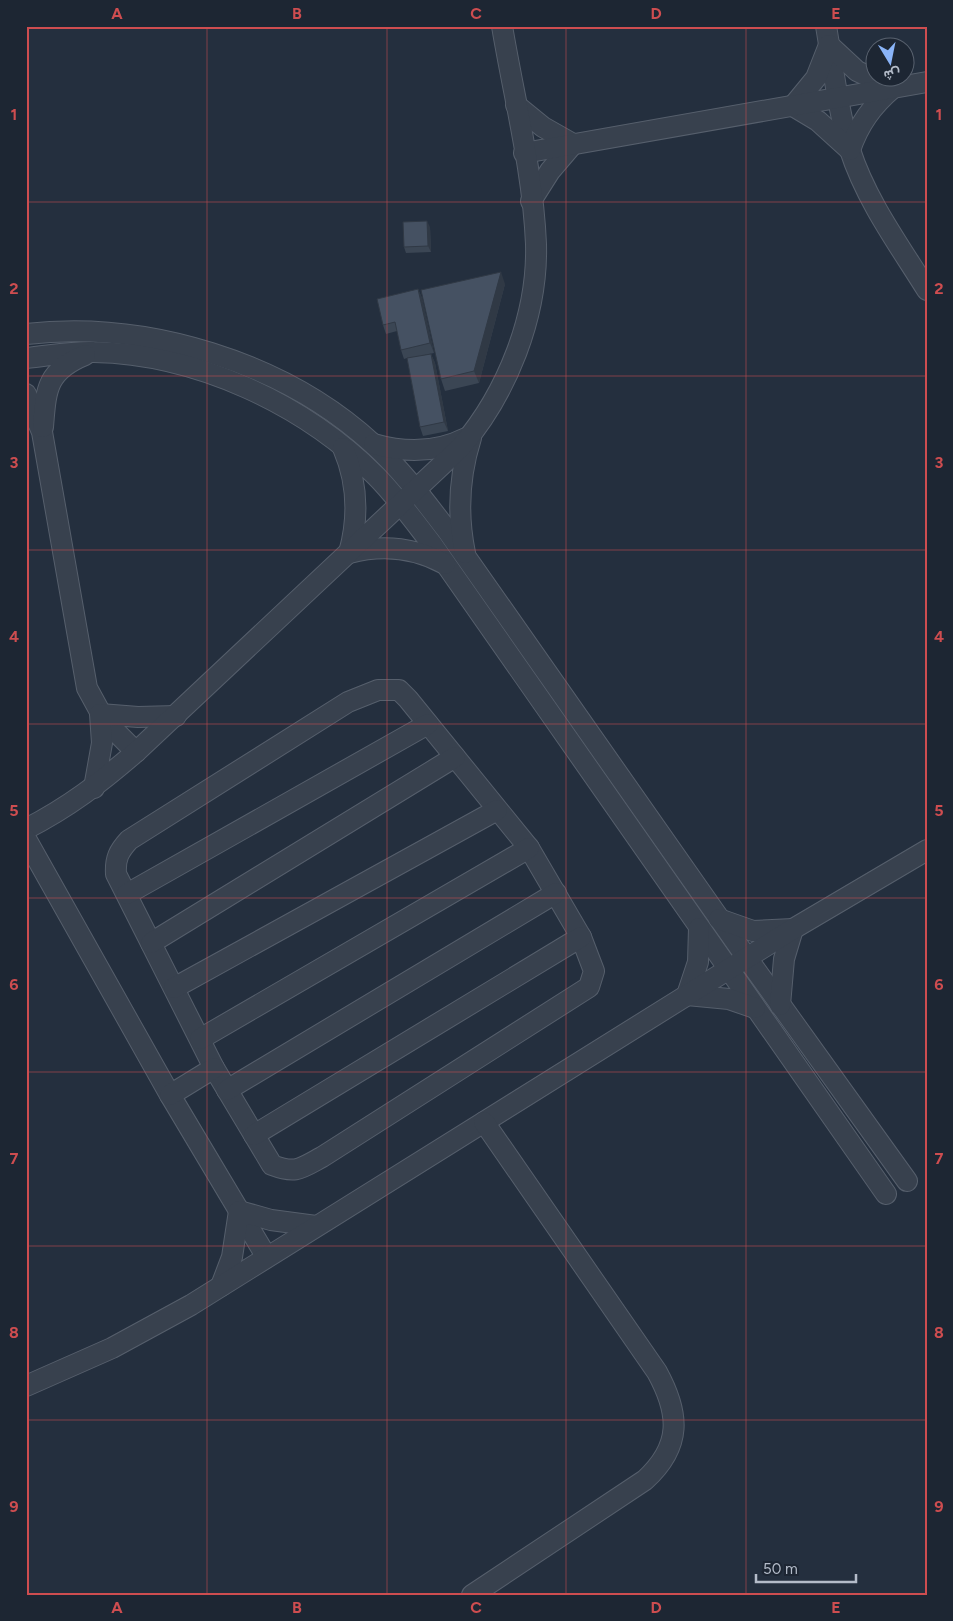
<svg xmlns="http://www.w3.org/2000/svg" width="953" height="1621" viewBox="0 0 953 1621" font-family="Figtree,Vazirmatn,sans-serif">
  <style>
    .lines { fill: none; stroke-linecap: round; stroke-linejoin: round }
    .minor-casing { stroke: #565f6c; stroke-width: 22 }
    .minor { stroke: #38414e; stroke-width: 20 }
    .wall { fill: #3b4654 }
    .shaded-wall { fill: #303945 }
    .building { fill: #455162; stroke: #303945 }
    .grid { fill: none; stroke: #ce4d50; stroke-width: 1; stroke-opacity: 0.55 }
    .neatline { fill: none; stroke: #ce4d50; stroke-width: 2 }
    .grid-label { font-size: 16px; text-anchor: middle; font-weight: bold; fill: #ce4d50 }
  </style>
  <rect width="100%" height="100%" fill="#242f3e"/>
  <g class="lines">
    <defs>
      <g id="minor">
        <path d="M826,26C833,67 838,110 850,150C866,200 899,245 927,290"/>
        <path d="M829,45L857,71L893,88C872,106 859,124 850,150L818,121L793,106L816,78Z"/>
        <polyline points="516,105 543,127 573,144 550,171 531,201"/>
        <polyline points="524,153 927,82"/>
        <path d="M26,334C146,320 284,362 373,444C401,469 424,500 447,530L747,958L907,1181"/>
        <path d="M26,358C48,356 72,351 94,352C197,354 304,404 376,476C396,496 414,521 431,543L886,1194"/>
        <polyline points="26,394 42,432 87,688 105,721 136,752"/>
        <path d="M43,427C46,390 46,371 85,355"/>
        <path d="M374,444C405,453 436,453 466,438"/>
        <path d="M343,448C358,483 359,517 349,553C383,544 414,547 445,564"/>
        <path d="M465,553C457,514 459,476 471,438"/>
        <path d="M378,690H399L408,699L529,848L581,937L594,971L589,987L322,1157C300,1169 296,1174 272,1165L214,1068L116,874C115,858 119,851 129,840L348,702Z"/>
        <polyline points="94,788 102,743 100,714 138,717 176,716"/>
        <path d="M26,829C69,807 100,783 136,752L461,447C507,393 538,316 536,244C533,171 514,98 502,26"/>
        <polyline points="26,839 170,1095 266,1256"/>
        <polyline points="127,894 428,724"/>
        <polyline points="719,919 753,931 793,929 784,959 780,1005"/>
        <polyline points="699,928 698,962 687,995 729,999 755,1008"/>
        <polyline points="151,943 455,757"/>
        <polyline points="174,988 497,810"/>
        <polyline points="200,1039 529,848"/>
        <polyline points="227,1090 556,893"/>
        <polyline points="170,1095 214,1068"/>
        <polyline points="254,1135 581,937"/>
        <polyline points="221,1286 232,1257 239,1211 271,1220 316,1226"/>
        <polyline points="26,1386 112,1348 191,1305 793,929 927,850"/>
        <path d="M472,1595L645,1480C682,1446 680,1414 657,1372L484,1122"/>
      </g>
    </defs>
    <!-- minor casing -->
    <use href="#minor" class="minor-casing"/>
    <!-- minor -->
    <use href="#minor" class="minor"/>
  </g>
  <!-- wall -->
  <g class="wall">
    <polygon points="430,227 431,252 406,253 404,247"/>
    <polygon points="505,284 479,383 445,391 441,379"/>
    <polygon points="418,289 422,298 434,353 420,356 431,354 435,363 448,431 423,436 420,427 407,358 404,359 401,350 397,331 386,334 383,325"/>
  </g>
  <!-- shaded-wall -->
  <g class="shaded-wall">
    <polygon points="427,221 430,227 431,252 428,246"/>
    <polygon points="501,272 505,284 479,383 474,371"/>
    <polygon points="418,289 422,298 434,353 430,343"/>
    <polygon points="431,354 435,363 448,431 444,422"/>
  </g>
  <!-- building -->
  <g class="building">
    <polygon points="427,221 428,246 404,247 403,222"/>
    <polygon points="501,272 474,371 441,379 421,290"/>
    <polygon points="418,289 430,343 401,350 395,322 383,325 377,299"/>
    <polygon points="431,354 444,422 420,427 407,358"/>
  </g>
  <!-- grid -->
  <path class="grid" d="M207,26V1595M387,26V1595M566,26V1595M746,26V1595M26,202H927M26,376H927M26,550H927M26,724H927M26,898H927M26,1072H927M26,1246H927M26,1420H927"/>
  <!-- border -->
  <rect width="953" height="1621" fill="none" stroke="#1d2633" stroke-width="55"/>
  <!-- north arrow -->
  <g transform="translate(890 62) rotate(170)"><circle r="24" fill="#1d2633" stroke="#59626f"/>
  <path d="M0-4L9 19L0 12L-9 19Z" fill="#8ab4f8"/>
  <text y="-8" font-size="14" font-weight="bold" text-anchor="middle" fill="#b4bcc9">ش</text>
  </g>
  <!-- scale -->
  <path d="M756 1574v8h100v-8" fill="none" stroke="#b4bcc9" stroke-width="2.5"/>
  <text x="763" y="1574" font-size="15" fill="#b4bcc9" stroke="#1d2633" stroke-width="4" paint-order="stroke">50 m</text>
  <rect x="28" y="28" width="898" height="1566" class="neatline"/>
  <g class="grid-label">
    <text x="117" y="19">A</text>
    <text x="297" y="19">B</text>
    <text x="476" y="19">C</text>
    <text x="656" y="19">D</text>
    <text x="836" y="19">E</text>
    <text x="14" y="120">1</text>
    <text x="939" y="120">1</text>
    <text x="14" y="294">2</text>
    <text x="939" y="294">2</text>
    <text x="14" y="468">3</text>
    <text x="939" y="468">3</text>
    <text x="14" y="642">4</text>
    <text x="939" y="642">4</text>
    <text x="14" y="816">5</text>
    <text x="939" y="816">5</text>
    <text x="14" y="990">6</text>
    <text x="939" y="990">6</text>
    <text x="14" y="1164">7</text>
    <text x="939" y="1164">7</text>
    <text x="14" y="1338">8</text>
    <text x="939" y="1338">8</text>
    <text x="14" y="1512">9</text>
    <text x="939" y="1512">9</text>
    <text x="117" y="1613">A</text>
    <text x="297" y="1613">B</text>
    <text x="476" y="1613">C</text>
    <text x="656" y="1613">D</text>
    <text x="836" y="1613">E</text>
  </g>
</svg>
